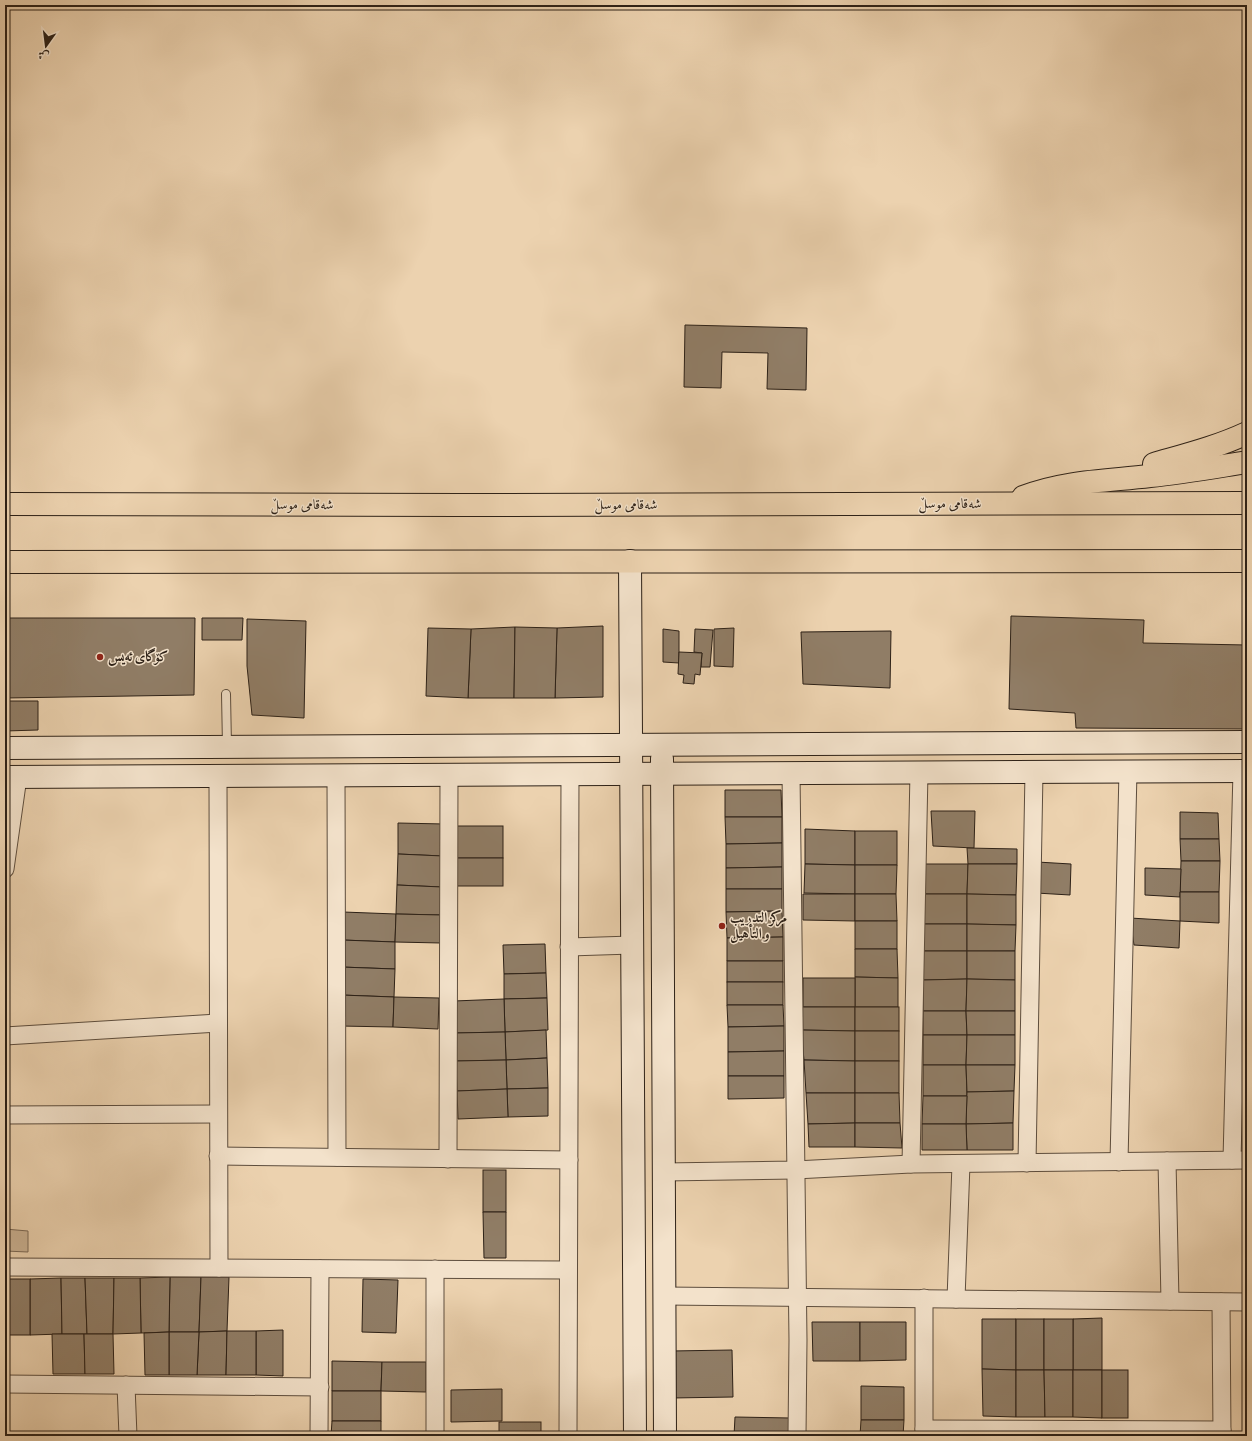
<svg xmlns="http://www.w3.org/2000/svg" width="1252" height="1441" viewBox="0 0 1252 1441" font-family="'Libre Bodoni',Amiri,serif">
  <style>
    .park { fill: #ccb495; stroke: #7c6a56 }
    .building { fill: #907d66; stroke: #2d2117 }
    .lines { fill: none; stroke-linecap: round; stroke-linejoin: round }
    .lane-casing { stroke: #5d4d3d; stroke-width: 10 }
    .street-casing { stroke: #5d4d3d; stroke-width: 19 }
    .secondary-casing { stroke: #2d2117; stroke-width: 24 }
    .highway-casing { stroke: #2d2117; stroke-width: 24 }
    .lane { stroke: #f3e2cb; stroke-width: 8 }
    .street { stroke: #f3e2cb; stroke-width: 17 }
    .secondary { stroke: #f3e2cb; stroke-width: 22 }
    .highway { stroke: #ecd2af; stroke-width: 22 }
    .poi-dot { fill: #8f2418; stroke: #f3e2cb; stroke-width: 1.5 }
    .labels { text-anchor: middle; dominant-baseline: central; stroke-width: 3; stroke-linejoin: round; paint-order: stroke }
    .street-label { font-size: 14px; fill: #2d2117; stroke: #f3e2cb }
    .poi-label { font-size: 14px; font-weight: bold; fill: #2d2117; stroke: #f3e2cb; text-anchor: start }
  </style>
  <rect width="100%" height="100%" fill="#ecd2af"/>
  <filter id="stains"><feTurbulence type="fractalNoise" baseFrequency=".005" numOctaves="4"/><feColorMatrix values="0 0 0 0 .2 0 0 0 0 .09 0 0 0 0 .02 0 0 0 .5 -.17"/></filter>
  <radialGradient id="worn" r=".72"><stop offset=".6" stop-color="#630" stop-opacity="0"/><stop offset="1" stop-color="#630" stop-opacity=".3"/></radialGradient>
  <!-- park -->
  <polygon class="park" points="5,1229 28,1231 28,1252 5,1251"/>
  <!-- building -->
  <g class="building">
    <polygon points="685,325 807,328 806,390 767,389 768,353 722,352 721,388 684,387"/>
    <polygon points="1011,616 1144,620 1143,643 1247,645 1247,729 1076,728 1075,713 1009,709"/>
    <polygon points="5,618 195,618 194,695 5,698"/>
    <polygon points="202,618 243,618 242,640 202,640"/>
    <polygon points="247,619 306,621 304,718 252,715 247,666"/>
    <polygon points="603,626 603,697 555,698 557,628"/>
    <polygon points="515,627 514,698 468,698 471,629"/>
    <polygon points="515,627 557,628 555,698 514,698"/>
    <polygon points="428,628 471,629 468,698 426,696"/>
    <polygon points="734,628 733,667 714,666 714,629"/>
    <polygon points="663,629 679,631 679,663 663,662"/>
    <polygon points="695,629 713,630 710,667 701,667 702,653 694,652"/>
    <polygon points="891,631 890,688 803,684 801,632"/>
    <polygon points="679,652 702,653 700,675 695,674 694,684 683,683 684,675 678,674"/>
    <polygon points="5,701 38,701 38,730 5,731"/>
    <polygon points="725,790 781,790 782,817 725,817"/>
    <polygon points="931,811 975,811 974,848 933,846"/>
    <polygon points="1180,812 1218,813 1219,839 1180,839"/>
    <polygon points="725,817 782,817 782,843 726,844"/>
    <polygon points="398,823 444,824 443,856 398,854"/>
    <rect x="456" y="826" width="47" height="32"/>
    <polygon points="805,829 855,831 855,865 805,864"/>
    <rect x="855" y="831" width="42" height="34"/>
    <polygon points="1180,839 1219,839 1220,861 1181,861"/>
    <polygon points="782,843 782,867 726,868 726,844"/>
    <polygon points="967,848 1017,849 1017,864 968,864"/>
    <polygon points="398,854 443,856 442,887 397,885"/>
    <rect x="456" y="858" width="47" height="28"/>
    <polygon points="1181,861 1220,861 1219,892 1180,892"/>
    <polygon points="1037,862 1071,864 1070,895 1036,893"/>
    <polygon points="805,864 855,865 855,894 804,893"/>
    <polygon points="923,864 968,864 967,894 923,894"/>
    <polygon points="968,864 1017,864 1016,895 967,894"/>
    <polygon points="855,865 897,865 896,894 855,894"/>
    <polygon points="782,867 782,889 726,889 726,868"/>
    <polygon points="1145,868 1181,869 1180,897 1145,895"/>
    <polygon points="397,885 442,887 442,915 396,914"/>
    <polygon points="726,889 782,889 782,911 726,912"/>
    <polygon points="1180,892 1219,892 1219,923 1180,921"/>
    <polygon points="803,894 855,894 855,921 803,920"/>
    <polygon points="855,894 896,894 897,921 855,921"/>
    <rect x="923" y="894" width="44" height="30"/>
    <polygon points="967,894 1016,895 1016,925 967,924"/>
    <polygon points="782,911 783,937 727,938 726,912"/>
    <polygon points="343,912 396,914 395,942 342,940"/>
    <polygon points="396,914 442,915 441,943 395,942"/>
    <polygon points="1130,918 1180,921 1179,948 1134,945"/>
    <rect x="855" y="921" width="42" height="28"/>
    <rect x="923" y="924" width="44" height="27"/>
    <polygon points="967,924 1016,925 1015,951 967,951"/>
    <polygon points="783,937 783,961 727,961 727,938"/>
    <polygon points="342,940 395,942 395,969 341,967"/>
    <polygon points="545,944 546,973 504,974 503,945"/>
    <polygon points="855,949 897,949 898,978 855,977"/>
    <polygon points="923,951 967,951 967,979 923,980"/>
    <polygon points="967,951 1015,951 1015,980 967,979"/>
    <rect x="727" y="961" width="56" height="21"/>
    <polygon points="341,967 395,969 394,997 341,995"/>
    <polygon points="546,973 547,998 504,999 504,974"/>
    <polygon points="855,977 898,978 898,1007 855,1007"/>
    <rect x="803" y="978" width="52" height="29"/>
    <polygon points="967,979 966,1011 923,1011 923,980"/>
    <polygon points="967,979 1015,980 1015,1011 966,1011"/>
    <rect x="727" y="982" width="56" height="23"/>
    <polygon points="341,995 394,997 393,1027 340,1026"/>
    <polygon points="394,997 439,998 438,1029 393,1027"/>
    <polygon points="547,998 548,1030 505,1032 504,999"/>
    <polygon points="504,999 505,1032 455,1033 454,1001"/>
    <polygon points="727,1005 783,1005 784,1026 728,1027"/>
    <polygon points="801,1007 855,1007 855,1031 801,1030"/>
    <rect x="855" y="1007" width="44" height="24"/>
    <polygon points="923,1011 966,1011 967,1035 923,1035"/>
    <polygon points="966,1011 1015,1011 1015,1035 967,1035"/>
    <polygon points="784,1026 784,1051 728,1052 728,1027"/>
    <polygon points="546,1030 547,1058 506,1060 505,1032"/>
    <polygon points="801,1030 855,1031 855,1061 804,1060"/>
    <rect x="855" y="1031" width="44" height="30"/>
    <polygon points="505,1032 506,1060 456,1061 455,1033"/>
    <polygon points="923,1035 967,1035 966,1065 923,1065"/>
    <polygon points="967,1035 1015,1035 1015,1065 966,1065"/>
    <polygon points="784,1051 784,1076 728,1076 728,1052"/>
    <polygon points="547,1058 548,1088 507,1089 506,1060"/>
    <polygon points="506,1060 507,1089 457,1091 456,1061"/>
    <polygon points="804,1060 855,1061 855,1093 806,1093"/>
    <rect x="855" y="1061" width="44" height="32"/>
    <polygon points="923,1065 966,1065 967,1096 923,1096"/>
    <polygon points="966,1065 1015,1065 1014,1091 967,1092"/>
    <polygon points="728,1076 784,1076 784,1098 728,1099"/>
    <polygon points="548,1088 548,1116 508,1117 507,1089"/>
    <polygon points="507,1089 508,1117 458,1119 457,1091"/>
    <polygon points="1014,1091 1013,1123 966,1124 967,1092"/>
    <polygon points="806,1093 855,1093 855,1123 808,1124"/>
    <polygon points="855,1093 899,1093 900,1123 855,1123"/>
    <polygon points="923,1096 967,1096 966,1124 922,1124"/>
    <polygon points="855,1123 855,1147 809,1147 808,1124"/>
    <polygon points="855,1123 900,1123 902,1148 855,1147"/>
    <polygon points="1013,1123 1013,1150 967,1150 966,1124"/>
    <polygon points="922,1124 966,1124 967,1150 922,1150"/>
    <rect x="483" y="1170" width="23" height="42"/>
    <polygon points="483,1212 506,1212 506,1258 484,1258"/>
    <polygon points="170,1277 201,1277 199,1332 169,1332"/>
    <polygon points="170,1277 169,1332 141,1333 140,1278"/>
    <polygon points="201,1277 229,1277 227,1331 199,1332"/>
    <polygon points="61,1278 62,1334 30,1335 30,1279"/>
    <polygon points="61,1278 85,1278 87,1334 62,1334"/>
    <polygon points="85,1278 114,1278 113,1334 87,1334"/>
    <polygon points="114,1278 140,1278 141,1333 113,1334"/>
    <rect x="5" y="1279" width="25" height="56"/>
    <polygon points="363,1279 398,1280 396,1333 362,1332"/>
    <polygon points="1102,1318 1102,1370 1073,1370 1073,1319"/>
    <polygon points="982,1319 1016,1319 1016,1370 982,1369"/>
    <rect x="1016" y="1319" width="28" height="51"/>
    <rect x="1044" y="1319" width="29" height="51"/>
    <polygon points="812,1322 860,1322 860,1361 813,1361"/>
    <polygon points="860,1322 906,1322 906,1360 860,1361"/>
    <polygon points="283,1330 283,1376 256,1375 256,1331"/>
    <polygon points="227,1331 226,1375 197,1375 199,1332"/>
    <polygon points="227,1331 256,1331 256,1375 226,1375"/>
    <polygon points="169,1332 199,1332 197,1375 169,1375"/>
    <polygon points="169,1332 169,1375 145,1375 144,1333"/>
    <polygon points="52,1334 84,1334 85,1374 53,1374"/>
    <polygon points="84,1334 113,1334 114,1374 85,1374"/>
    <polygon points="732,1350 733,1397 672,1398 671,1351"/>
    <polygon points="332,1361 382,1362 381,1391 332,1391"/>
    <polygon points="382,1362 426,1362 426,1392 381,1391"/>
    <polygon points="982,1369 1016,1370 1016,1417 983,1416"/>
    <polygon points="1016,1370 1044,1370 1045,1417 1016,1417"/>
    <polygon points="1044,1370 1073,1370 1073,1417 1045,1417"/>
    <polygon points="1073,1370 1102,1370 1102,1418 1073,1417"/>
    <rect x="1102" y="1370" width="26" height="48"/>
    <polygon points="861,1386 904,1387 904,1420 861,1420"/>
    <polygon points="502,1389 502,1421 451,1422 451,1390"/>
    <rect x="332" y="1391" width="49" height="30"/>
    <polygon points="735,1417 790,1418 789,1436 734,1436"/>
    <polygon points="861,1420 904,1420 903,1436 860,1436"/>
    <polygon points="332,1421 381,1421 381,1436 331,1436"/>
    <rect x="499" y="1422" width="42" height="14"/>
  </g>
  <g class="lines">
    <defs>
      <polyline id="lane" points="226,694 227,746"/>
      <g id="street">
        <polyline points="791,773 798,1340 797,1436"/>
        <polyline points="336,775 337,1157"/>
        <polyline points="218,776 219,1268"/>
        <polyline points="5,869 18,777"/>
        <polyline points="569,947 632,945"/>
        <polyline points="5,1036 218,1023"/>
        <polyline points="5,1115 218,1114"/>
        <polyline points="218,1156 569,1160"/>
        <polyline points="448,1159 449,775"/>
        <polyline points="1232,1160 1242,771"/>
        <polyline points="1167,1161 1170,1301"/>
        <polyline points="1119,1162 1128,771"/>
        <polyline points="1027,1163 1034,772"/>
        <polyline points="911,1164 919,772"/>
        <polyline points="664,1172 795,1170 911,1164 1247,1160"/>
        <polyline points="5,1267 568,1270"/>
        <polyline points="664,1296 1247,1302"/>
        <polyline points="956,1299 961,1164"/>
        <polyline points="1221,1302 1222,1436"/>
        <polyline points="5,1384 320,1387"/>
        <polyline points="126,1385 128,1436"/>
        <polyline points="924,1429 1222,1430"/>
        <polyline points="319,1436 320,1269"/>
        <polyline points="435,1436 435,1269"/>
        <polyline points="568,1436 570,774"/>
        <polyline points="924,1436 924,1298"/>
      </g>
      <g id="secondary">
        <polyline points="630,561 635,1436"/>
        <polyline points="5,748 1247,742"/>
        <polyline points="662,759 665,1436"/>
        <polyline points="5,777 1247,771"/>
      </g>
      <g id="highway">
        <path d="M1154,464C1185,455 1217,447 1247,433"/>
        <path d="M1023,497C1064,481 1107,481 1150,476C1182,473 1215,467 1247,462"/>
        <polyline points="5,504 461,505 1247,503"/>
        <polyline points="5,562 1247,561"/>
      </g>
    </defs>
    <!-- lane casing -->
    <use href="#lane" class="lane-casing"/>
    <!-- street casing -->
    <use href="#street" class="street-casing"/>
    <!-- secondary casing -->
    <use href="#secondary" class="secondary-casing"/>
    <!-- highway casing -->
    <use href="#highway" class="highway-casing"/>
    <!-- lane -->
    <use href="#lane" class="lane"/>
    <!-- street -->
    <use href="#street" class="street"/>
    <!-- secondary -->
    <use href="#secondary" class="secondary"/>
    <!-- highway -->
    <use href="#highway" class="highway"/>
  </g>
  <!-- markers -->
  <g class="poi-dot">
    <circle cx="100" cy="657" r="4"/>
    <circle cx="722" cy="926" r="4"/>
  </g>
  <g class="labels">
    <!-- street labels -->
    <g class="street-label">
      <text x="950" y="504">شەقامی موسڵ</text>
      <text x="302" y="505">شەقامی موسڵ</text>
      <text x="626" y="505">شەقامی موسڵ</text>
    </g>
    <!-- poi labels -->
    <g class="poi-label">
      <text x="108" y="657">کۆگای ئەیس</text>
      <text x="730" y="918">مركز التدريب<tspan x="730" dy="16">و التأهيل</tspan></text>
    </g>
  </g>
  <!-- margin -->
  <rect width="1252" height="1441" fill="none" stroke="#ecd2af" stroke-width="20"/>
  <rect x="6" y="6" width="1240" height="1429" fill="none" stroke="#2d2117" stroke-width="2"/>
  <rect x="10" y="10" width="1232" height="1421" fill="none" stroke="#2d2117"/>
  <!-- north arrow -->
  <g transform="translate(46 46) rotate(194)" stroke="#f3e2cb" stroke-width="3" paint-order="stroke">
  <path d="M0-3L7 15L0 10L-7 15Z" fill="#2d2117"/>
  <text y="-6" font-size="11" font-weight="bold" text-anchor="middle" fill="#2d2117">ش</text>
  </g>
  <rect width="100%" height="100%" filter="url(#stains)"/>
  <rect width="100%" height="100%" fill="url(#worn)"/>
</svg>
